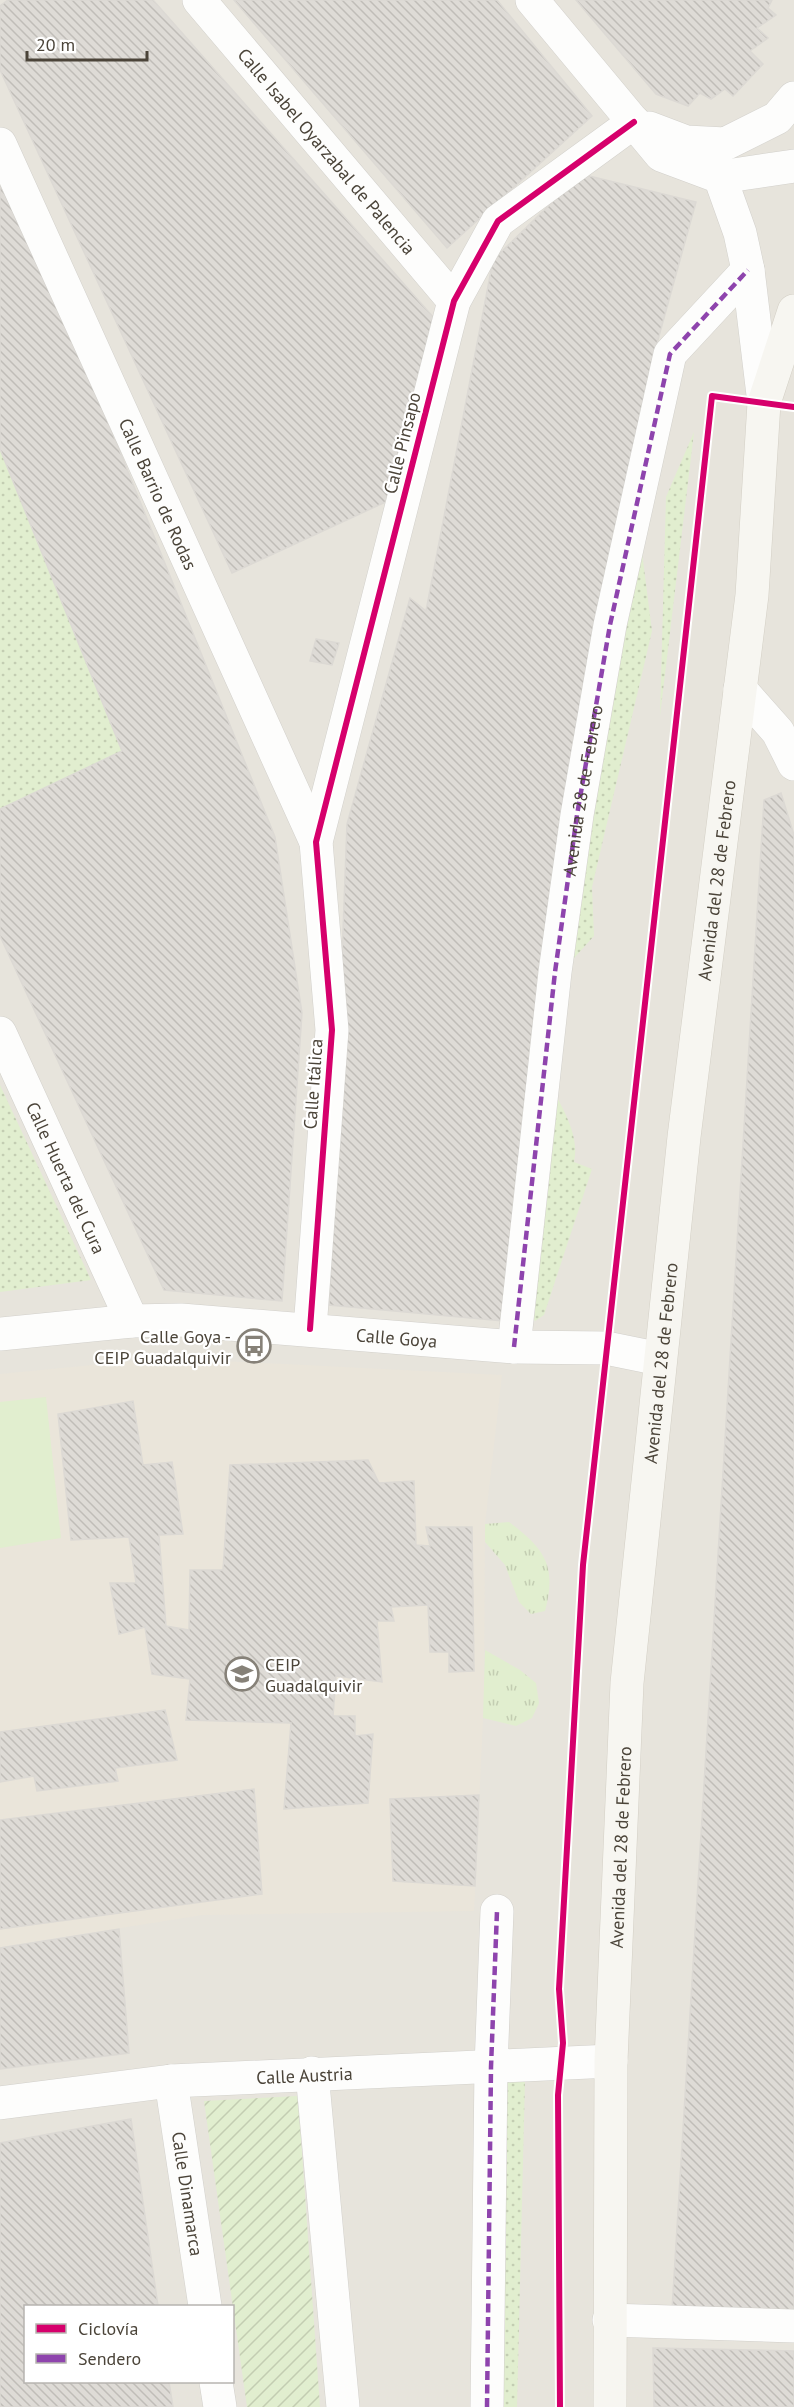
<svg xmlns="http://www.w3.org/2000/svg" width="794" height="2407" viewBox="0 0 794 2407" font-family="'PT Sans',sans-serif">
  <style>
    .residential { fill: #e7e4dc; fill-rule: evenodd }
    .education { fill: #eae5da }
    .grass { fill: url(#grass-dots) }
    .park { fill: url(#park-tufts) }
    .garden { fill: url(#garden-furrows) }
    .pitch { fill: #e1eecf }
    .building { fill: url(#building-back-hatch); stroke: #dcd9d4; stroke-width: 1.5 }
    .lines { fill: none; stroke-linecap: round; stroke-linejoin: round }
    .minor-casing { stroke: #d2d0cb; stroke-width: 34 }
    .secondary-casing { stroke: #d3cfc5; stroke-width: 34 }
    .minor { stroke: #fdfdfc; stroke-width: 33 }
    .secondary { stroke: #f7f6f1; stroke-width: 33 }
    .quiet { stroke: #8e44ad; stroke-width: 4.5; stroke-dasharray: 9 4.5; stroke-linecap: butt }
    .cycleway-casing { stroke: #fff; stroke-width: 10 }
    .cycleway { stroke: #d6006c; stroke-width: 6 }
    .labels { text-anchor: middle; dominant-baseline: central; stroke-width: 4.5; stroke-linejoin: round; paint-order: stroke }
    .street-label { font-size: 18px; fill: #4b4439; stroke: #fff }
    .poi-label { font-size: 18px; fill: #4b4439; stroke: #fff; text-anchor: end }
  </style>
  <defs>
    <pattern id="grass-dots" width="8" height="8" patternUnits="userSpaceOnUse" patternTransform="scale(1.5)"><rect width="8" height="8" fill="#e1eecf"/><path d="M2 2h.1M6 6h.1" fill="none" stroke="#c3cdb2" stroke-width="1.8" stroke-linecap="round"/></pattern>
    <pattern id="park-tufts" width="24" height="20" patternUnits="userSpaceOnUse" patternTransform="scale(1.5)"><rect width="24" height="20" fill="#e1eecf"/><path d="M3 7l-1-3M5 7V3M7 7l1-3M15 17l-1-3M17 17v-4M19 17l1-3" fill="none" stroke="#c3cdb2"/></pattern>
    <pattern id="garden-furrows" width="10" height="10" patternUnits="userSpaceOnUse" patternTransform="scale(1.5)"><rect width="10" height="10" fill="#e1eecf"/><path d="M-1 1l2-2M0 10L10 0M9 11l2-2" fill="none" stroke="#c3cdb2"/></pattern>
    <pattern id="building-back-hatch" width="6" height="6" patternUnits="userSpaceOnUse" patternTransform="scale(1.5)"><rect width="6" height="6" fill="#dedbd6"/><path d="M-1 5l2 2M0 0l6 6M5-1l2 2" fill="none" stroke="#c0bdb8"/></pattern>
  </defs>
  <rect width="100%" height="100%" fill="#f4f2ee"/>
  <!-- residential -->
  <path class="residential" d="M0,0H794V2407H0ZM26,2306H232V2382H26Z"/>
  <!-- education -->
  <polygon class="education" points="164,1358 502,1375 485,1524 484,1698 474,1911 203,1915 0,1947 0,1374"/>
  <!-- grass -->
  <g class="grass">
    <polygon points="694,432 660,716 666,497"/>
    <polygon points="0,449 122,751 0,809"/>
    <polygon points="639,529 652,631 592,887 594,936 565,968"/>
    <polygon points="0,1085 91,1280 0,1292"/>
    <path d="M551,1086C563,1109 580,1136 574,1162L592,1169L544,1315L535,1321L525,1309Z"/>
    <polygon points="525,2079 517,2407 495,2407 498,2082"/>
  </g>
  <!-- park -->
  <g class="park">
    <path d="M509,1522C545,1549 557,1566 545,1611L531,1614L519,1602L505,1565L485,1542V1524Z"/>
    <polygon points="485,1650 520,1670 536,1683 539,1703 532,1718 516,1726 483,1718"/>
  </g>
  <!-- garden -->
  <polygon class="garden" points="298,2096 320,2407 247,2407 204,2101"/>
  <!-- pitch -->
  <polygon class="pitch" points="46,1397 61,1538 0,1548 0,1402"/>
  <!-- building -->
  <g class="building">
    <polygon points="8,0 153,0 434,318 390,500 232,573 0,70 0,6"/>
    <polygon points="234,0 497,0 592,116 447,248"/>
    <polygon points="576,0 772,0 768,8 776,15 757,28 768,38 750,51 763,64 733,96 725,89 711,99 700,93 688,106 656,94"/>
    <polygon points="581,174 696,202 656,347 503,1321 329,1305 347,824 410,598 426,611 493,260"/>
    <polygon points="0,184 65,315 275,837 302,1013 282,1301 164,1290 0,936 0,809 122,751 0,449"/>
    <polygon points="316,639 339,643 332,665 310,661"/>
    <polygon points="781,793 794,835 794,2313 672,2310 764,800"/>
    <polygon points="133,1401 143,1465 172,1462 183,1534 159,1535 166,1626 189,1630 190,1570 223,1570 230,1465 368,1460 379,1483 414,1481 416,1545 430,1546 426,1527 472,1527 474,1671 449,1672 449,1652 430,1652 428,1605 391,1607 394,1621 377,1621 382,1682 336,1676 333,1716 355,1716 355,1736 373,1734 368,1803 284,1809 291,1723 186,1720 190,1679 152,1674 145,1627 119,1634 110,1583 136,1583 129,1537 71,1540 58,1414"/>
    <polygon points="165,1710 177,1760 115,1768 118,1781 37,1791 34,1776 0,1782 0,1732"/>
    <polygon points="254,1789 262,1894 0,1929 0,1820"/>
    <polygon points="479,1795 475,1886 393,1881 390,1799"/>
    <polygon points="119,1929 129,2053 0,2069 0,1948"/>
    <polygon points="131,2119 158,2306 26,2306 26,2382 169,2382 173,2407 0,2407 0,2143"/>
    <polygon points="653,2348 794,2351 794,2407 654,2407"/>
  </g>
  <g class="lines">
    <defs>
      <g id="minor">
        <path id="s1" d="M199,0L454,301"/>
        <polyline points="532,0 661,155 720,177 794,166"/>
        <polyline points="649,128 686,142 725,144 777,118 794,98"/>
        <path id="s2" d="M0,144L316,842"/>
        <polyline points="720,177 740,233 748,270 764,403"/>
        <polyline points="740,689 778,732 794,764"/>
        <path id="s3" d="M0,1033L132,1321"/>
        <polyline points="310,1329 332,1030 316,842 454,301 498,221 634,122"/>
        <path id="s4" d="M0,1334L132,1321L181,1320L514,1347L606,1348L660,1359"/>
        <polyline points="514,1347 555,972 577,815 610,625 670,354 748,270"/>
        <polyline points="312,2073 343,2407"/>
        <path id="s5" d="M171,2081L205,2306"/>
        <path id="s6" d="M0,2103L171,2081L611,2061"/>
        <polyline points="609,2320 794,2326"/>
        <polyline points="216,2382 220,2407"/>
        <polyline points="487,2407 491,2067 497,1911"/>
      </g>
      <g id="secondary">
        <path id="s7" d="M610,2407L611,2061L627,1683L684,1137L752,595L764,403L794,311"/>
      </g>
    </defs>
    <!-- minor casing -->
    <use href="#minor" class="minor-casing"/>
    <!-- secondary casing -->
    <use href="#secondary" class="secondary-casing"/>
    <!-- minor -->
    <use href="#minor" class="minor"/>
    <!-- secondary -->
    <use href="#secondary" class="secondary"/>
    <!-- quiet -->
    <g class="quiet">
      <path id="s8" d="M514,1347L555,972L577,815L610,625L670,354L748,270"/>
      <polyline points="487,2407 491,2067 497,1911"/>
    </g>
    <defs>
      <g id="cycleway">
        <polyline points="310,1329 332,1030 316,842 454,301 498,221 634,122"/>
        <polyline points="560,2407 558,2095 563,2043 559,1989 583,1565 712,396 794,407"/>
      </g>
    </defs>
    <!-- cycleway casing -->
    <use href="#cycleway" class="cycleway-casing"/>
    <!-- cycleway -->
    <use href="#cycleway" class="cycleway"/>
  </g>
  <!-- icons -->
  <defs>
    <symbol id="bus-ring" viewBox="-11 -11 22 22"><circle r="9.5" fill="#fff" stroke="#868178" stroke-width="1.5"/><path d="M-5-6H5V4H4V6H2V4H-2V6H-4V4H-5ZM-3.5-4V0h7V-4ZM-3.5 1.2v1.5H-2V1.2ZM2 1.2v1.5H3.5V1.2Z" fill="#868178"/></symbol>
    <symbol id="school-ring" viewBox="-11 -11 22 22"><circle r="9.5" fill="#fff" stroke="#868178" stroke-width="1.5"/><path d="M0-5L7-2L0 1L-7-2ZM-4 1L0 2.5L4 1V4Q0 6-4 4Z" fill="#868178"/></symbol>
  </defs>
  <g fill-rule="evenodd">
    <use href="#bus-ring" x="235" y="1327" width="38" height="38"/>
    <use href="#school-ring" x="223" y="1655" width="38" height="38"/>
  </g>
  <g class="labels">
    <!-- street labels -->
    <g class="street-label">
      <text stroke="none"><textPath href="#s1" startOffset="198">Calle Isabel Oyarzabal de Palencia</textPath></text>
      <text transform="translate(402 443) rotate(-76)">Calle Pinsapo</text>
      <text stroke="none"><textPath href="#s2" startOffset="384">Calle Barrio de Rodas</textPath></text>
      <text stroke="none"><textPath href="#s8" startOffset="561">Avenida 28 de Febrero</textPath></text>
      <text stroke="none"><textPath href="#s7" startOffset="1532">Avenida del 28 de Febrero</textPath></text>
      <text transform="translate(313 1084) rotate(-86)">Calle Itálica</text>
      <text stroke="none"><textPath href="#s3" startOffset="159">Calle Huerta del Cura</textPath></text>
      <text stroke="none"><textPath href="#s4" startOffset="398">Calle Goya</textPath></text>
      <text stroke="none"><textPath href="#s7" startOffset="1046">Avenida del 28 de Febrero</textPath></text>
      <text stroke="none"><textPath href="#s7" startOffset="560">Avenida del 28 de Febrero</textPath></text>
      <text stroke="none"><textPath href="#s6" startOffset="306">Calle Austria</textPath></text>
      <text stroke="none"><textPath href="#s5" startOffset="114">Calle Dinamarca</textPath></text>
    </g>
    <!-- poi labels -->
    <g class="poi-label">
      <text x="231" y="1336">Calle Goya -<tspan x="231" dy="21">CEIP Guadalquivir</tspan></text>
      <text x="265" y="1664" text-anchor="start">CEIP<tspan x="265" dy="21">Guadalquivir</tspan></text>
    </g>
  </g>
  <!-- legend -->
  <rect x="24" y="2305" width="210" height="78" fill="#ffffff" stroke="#b7b4b0" stroke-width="1.5"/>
  <rect x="36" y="2324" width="30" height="9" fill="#d6006c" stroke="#b7b4b0" stroke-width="1.5"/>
  <text x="78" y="2335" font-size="18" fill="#4b4439">Ciclovía</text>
  <rect x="36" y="2354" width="30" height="9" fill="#8e44ad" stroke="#b7b4b0" stroke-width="1.5"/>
  <text x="78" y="2365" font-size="18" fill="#4b4439">Sendero</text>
  <!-- scale -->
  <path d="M27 51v9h120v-9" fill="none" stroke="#4b4439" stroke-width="3"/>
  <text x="36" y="51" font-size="18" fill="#4b4439" stroke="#ffffff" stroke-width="4.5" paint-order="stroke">20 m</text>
</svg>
